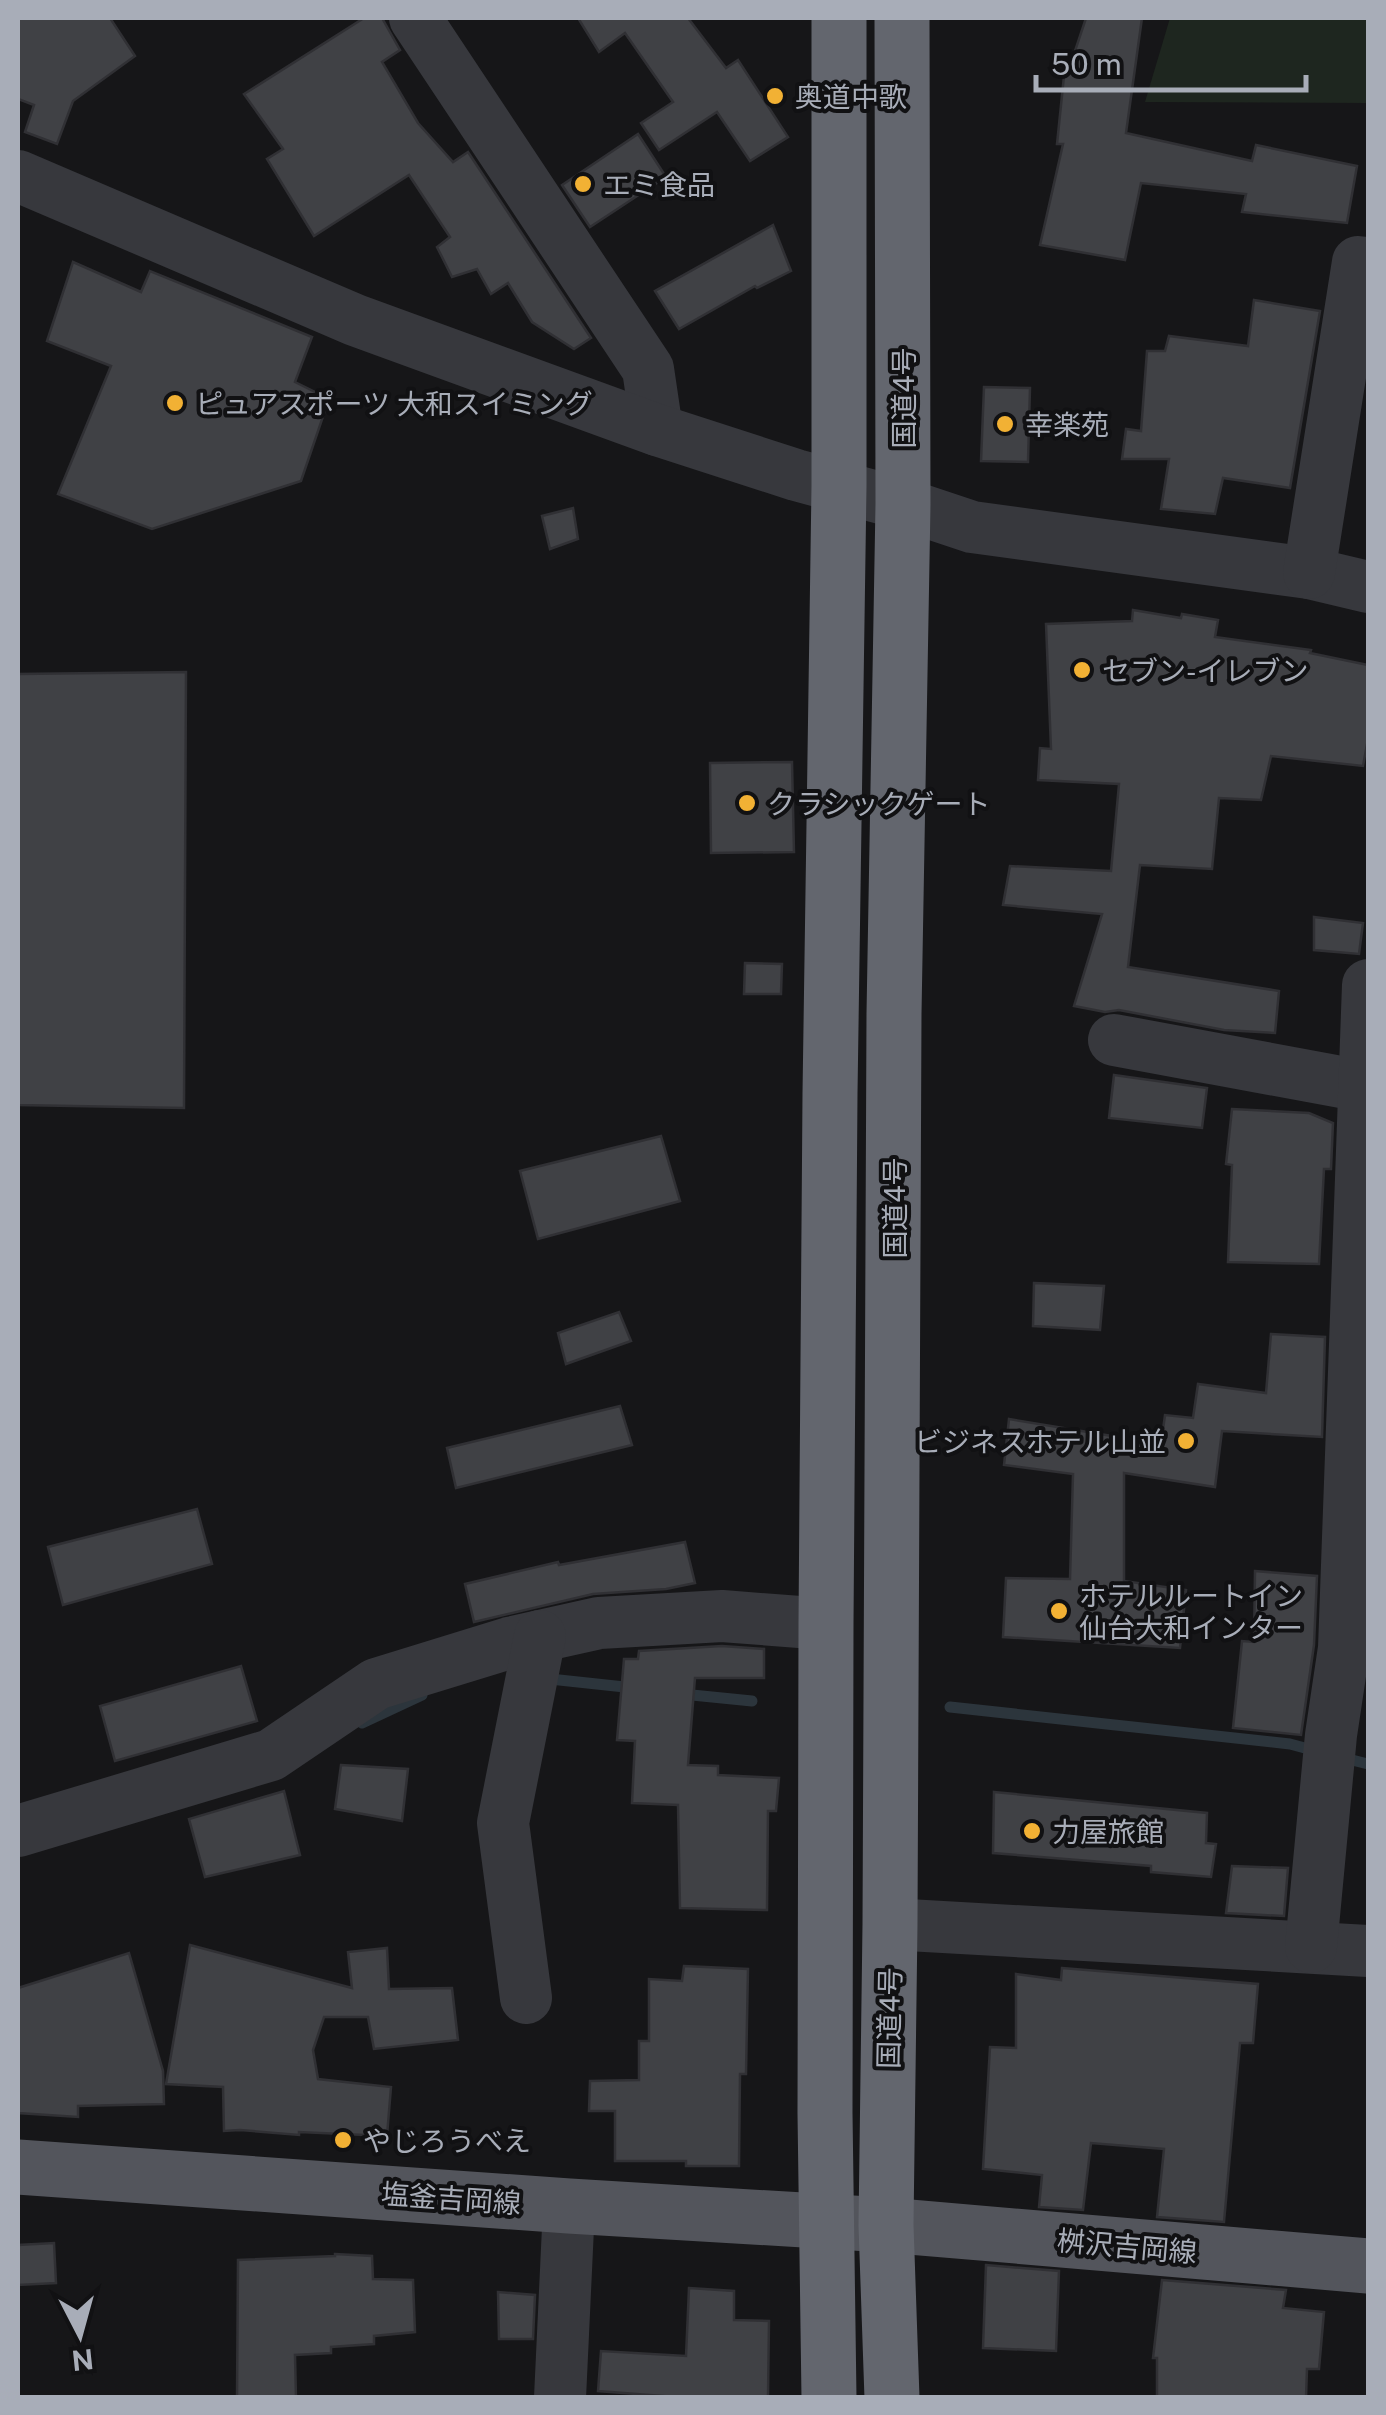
<svg xmlns="http://www.w3.org/2000/svg" width="1386" height="2415" viewBox="0 0 1386 2415" font-family="'Public Sans','Noto Sans JP',sans-serif">
  <style>
    .green { fill: #1e261f }
    .lines { fill: none; stroke-linecap: round; stroke-linejoin: round }
    .stream { stroke: #2c353c; stroke-width: 11 }
    .building { fill: #404145; stroke: #303034; stroke-width: 2.5 }
    .minor { stroke: #37383d; stroke-width: 52 }
    .major { stroke: #53555c; stroke-width: 55 }
    .highway { stroke: #63666e; stroke-width: 55 }
    .poi-dot { fill: #f2b134; stroke: #111113; stroke-width: 4 }
    .labels { text-anchor: middle; dominant-baseline: central; stroke-width: 8; stroke-linejoin: round; paint-order: stroke }
    .poi-label { font-size: 28px; fill: #a8adb8; stroke: #111113; text-anchor: start }
    .street-label { font-size: 28px; fill: #a8adb8; stroke: #111113 }
  </style>
  <rect width="100%" height="100%" fill="#161618"/>
  <!-- green -->
  <polygon class="green" points="1170,18 1368,18 1368,103 1145,102"/>
  <g class="lines">
    <!-- stream -->
    <g class="stream">
      <polyline points="550,1679 634,1688"/>
      <polyline points="682,1694 752,1701"/>
      <polyline points="950,1707 1290,1744 1316,1751"/>
      <polyline points="362,1723 422,1695"/>
      <polyline points="1344,1758 1368,1764"/>
    </g>
  </g>
  <!-- building -->
  <g class="building">
    <polygon points="18,18 110,18 135,56 73,101 57,144 25,132 34,105 18,99"/>
    <polygon points="364,18 382,18 400,50 382,62 418,123 453,162 468,152 591,338 574,349 532,322 508,283 491,294 477,269 452,277 437,247 450,237 409,175 314,236 267,159 283,149 244,94"/>
    <polygon points="578,18 688,18 726,68 738,60 788,137 750,161 717,112 659,150 641,123 673,102 625,33 599,52"/>
    <polygon points="1086,18 1142,18 1126,133 1252,161 1256,145 1357,166 1347,223 1242,212 1246,194 1141,183 1125,260 1040,245 1063,144 1057,144 1065,66 1070,66"/>
    <polygon points="638,134 666,177 590,227 562,185"/>
    <polygon points="773,225 791,271 757,288 755,286 679,329 655,291"/>
    <polygon points="73,262 141,292 150,271 312,337 295,382 329,399 301,481 152,529 58,494 111,366 47,341"/>
    <polygon points="1254,300 1320,311 1290,488 1223,478 1215,514 1161,509 1169,459 1122,459 1126,429 1141,431 1147,351 1165,351 1169,336 1248,346"/>
    <polygon points="984,387 1030,388 1028,462 981,461"/>
    <polygon points="573,508 578,539 550,549 542,516"/>
    <polygon points="1133,610 1181,618 1182,614 1218,620 1215,637 1311,650 1310,653 1368,665 1368,739 1363,766 1271,756 1261,800 1219,798 1212,869 1140,865 1128,967 1279,991 1275,1033 1224,1030 1119,1010 1105,1012 1074,1006 1102,914 1003,905 1010,866 1111,871 1119,784 1038,780 1040,748 1051,749 1046,624 1132,621"/>
    <polygon points="186,672 184,1108 18,1105 18,674"/>
    <polygon points="792,762 794,852 711,853 710,763"/>
    <polygon points="1314,917 1363,923 1359,954 1314,950"/>
    <polygon points="745,963 782,964 781,994 744,994"/>
    <polygon points="1114,1075 1207,1088 1202,1128 1109,1118"/>
    <polygon points="1232,1109 1309,1113 1333,1123 1331,1169 1324,1169 1319,1264 1228,1262 1232,1165 1226,1164"/>
    <polygon points="661,1136 680,1201 538,1239 520,1171"/>
    <polygon points="1034,1283 1104,1286 1100,1330 1033,1326"/>
    <polygon points="619,1312 631,1341 566,1364 558,1333"/>
    <polygon points="1271,1334 1325,1337 1322,1437 1222,1431 1215,1487 1124,1473 1124,1581 1186,1590 1180,1648 1003,1637 1006,1578 1070,1579 1073,1474 1004,1465 1009,1419 1161,1444 1165,1415 1193,1418 1198,1384 1266,1393"/>
    <polygon points="620,1406 632,1445 456,1488 447,1448"/>
    <polygon points="197,1509 212,1564 63,1605 48,1547"/>
    <polygon points="685,1542 695,1583 666,1589 593,1594 474,1622 465,1584 558,1562 559,1565"/>
    <polygon points="1255,1571 1317,1576 1314,1645 1301,1735 1233,1728 1242,1641 1254,1642"/>
    <polygon points="722,1646 764,1649 764,1678 695,1678 688,1765 718,1766 718,1775 779,1778 776,1811 768,1811 767,1910 680,1908 678,1805 632,1803 635,1741 617,1740 624,1659 638,1659 639,1651"/>
    <polygon points="241,1666 257,1721 115,1761 100,1706"/>
    <polygon points="341,1765 408,1769 402,1821 335,1809"/>
    <polygon points="284,1791 300,1855 205,1877 189,1819"/>
    <polygon points="994,1792 1207,1813 1206,1843 1216,1844 1211,1877 1151,1872 1151,1866 993,1853"/>
    <polygon points="1232,1866 1288,1868 1284,1916 1226,1913"/>
    <polygon points="190,1945 352,1988 348,1952 387,1948 389,1989 452,1988 458,2040 374,2049 368,2017 324,2017 313,2050 318,2079 391,2087 387,2136 299,2132 299,2135 240,2130 224,2131 223,2087 166,2084"/>
    <polygon points="129,1953 163,2071 164,2104 78,2106 78,2117 18,2113 18,1988"/>
    <polygon points="684,1966 748,1969 746,2074 740,2074 739,2166 686,2166 686,2161 615,2161 615,2111 589,2111 590,2081 639,2080 639,2041 649,2041 649,1979 682,1981"/>
    <polygon points="1062,1968 1258,1984 1253,2043 1240,2043 1224,2222 1157,2217 1164,2149 1091,2143 1083,2210 1039,2207 1042,2175 983,2169 990,2047 1016,2048 1016,1974 1061,1980"/>
    <polygon points="54,2243 56,2283 18,2285 18,2245"/>
    <polygon points="335,2254 372,2256 373,2279 413,2280 415,2332 374,2336 374,2344 331,2347 331,2353 295,2355 296,2398 237,2398 238,2260 335,2256"/>
    <polygon points="986,2265 1059,2271 1056,2351 983,2348"/>
    <polygon points="1162,2280 1286,2290 1283,2308 1324,2312 1319,2369 1307,2369 1306,2398 1157,2398 1157,2358 1153,2358"/>
    <polygon points="689,2288 734,2291 734,2320 769,2321 768,2398 688,2398 598,2391 601,2351 686,2356"/>
    <polygon points="498,2292 535,2295 533,2339 499,2339"/>
  </g>
  <g class="lines">
    <!-- minor -->
    <g class="minor">
      <polyline points="415,18 648,369 657,430"/>
      <polyline points="18,176 355,320 657,430 796,475 903,504 972,527 1309,573 1368,587"/>
      <polyline points="1309,573 1358,262 1368,263"/>
      <polyline points="1114,1040 1368,1087"/>
      <polyline points="18,1831 271,1755 376,1684 509,1643 599,1623 722,1616 826,1624"/>
      <polyline points="890,1924 1368,1951"/>
      <polyline points="1311,1947 1331,1735 1344,1648 1368,985"/>
      <polyline points="526,1998 503,1823 540,1636"/>
      <polyline points="560,2398 569,2206"/>
    </g>
    <!-- major -->
    <polyline class="major" points="18,2167 569,2206 886,2225 1368,2266"/>
    <!-- highway -->
    <g class="highway">
      <polyline points="829,2398 825,2113 826,1624 830,1094 839,486 839,18"/>
      <polyline points="892,2398 886,2225 890,1924 894,1014 903,504 902,18"/>
    </g>
  </g>
  <!-- markers -->
  <g class="poi-dot">
    <circle cx="775" cy="96" r="10"/>
    <circle cx="583" cy="184" r="10"/>
    <circle cx="175" cy="403" r="10"/>
    <circle cx="1005" cy="424" r="10"/>
    <circle cx="1082" cy="670" r="10"/>
    <circle cx="747" cy="803" r="10"/>
    <circle cx="1186" cy="1441" r="10"/>
    <circle cx="1059" cy="1611" r="10"/>
    <circle cx="1032" cy="1831" r="10"/>
    <circle cx="343" cy="2140" r="10"/>
  </g>
  <g class="labels">
    <!-- poi labels -->
    <g class="poi-label">
      <text x="795" y="96">奥道中歌</text>
      <text x="603" y="184">エミ食品</text>
      <text x="195" y="403">ピュアスポーツ 大和スイミング</text>
      <text x="1025" y="424">幸楽苑</text>
      <text x="1102" y="670">セブン-イレブン</text>
      <text x="767" y="803">クラシックゲート</text>
      <text x="1166" y="1441" text-anchor="end">ビジネスホテル山並</text>
      <text x="1079" y="1595">ホテルルートイン<tspan x="1079" dy="32">仙台大和インター</tspan></text>
      <text x="1052" y="1831">力屋旅館</text>
      <text x="363" y="2140">やじろうべえ</text>
    </g>
    <!-- street labels -->
    <g class="street-label">
      <text transform="translate(903 398) rotate(-90)">国道4号</text>
      <text transform="translate(894 1208) rotate(-90)">国道4号</text>
      <text transform="translate(889 2018) rotate(-89)">国道4号</text>
      <text transform="translate(451 2198) rotate(4)">塩釜吉岡線</text>
      <text transform="translate(1127 2246) rotate(5)">桝沢吉岡線</text>
    </g>
  </g>
  <!-- border -->
  <rect width="1386" height="2415" fill="none" stroke="#a8adb8" stroke-width="40"/>
  <!-- north arrow -->
  <g transform="translate(80 2335) rotate(174)" stroke="#111113" stroke-width="8" paint-order="stroke">
  <path d="M0-8L18 38L0 25L-18 38Z" fill="#a8adb8"/>
  <text y="-15" font-size="28" font-weight="bold" text-anchor="middle" fill="#a8adb8">N</text>
  </g>
  <!-- scale -->
  <path d="M1036 75v15h270v-15" fill="none" stroke="#a8adb8" stroke-width="5"/>
  <text x="1051" y="75" font-size="30" fill="#a8adb8" stroke="#111113" stroke-width="8" paint-order="stroke">50 m</text>
</svg>
